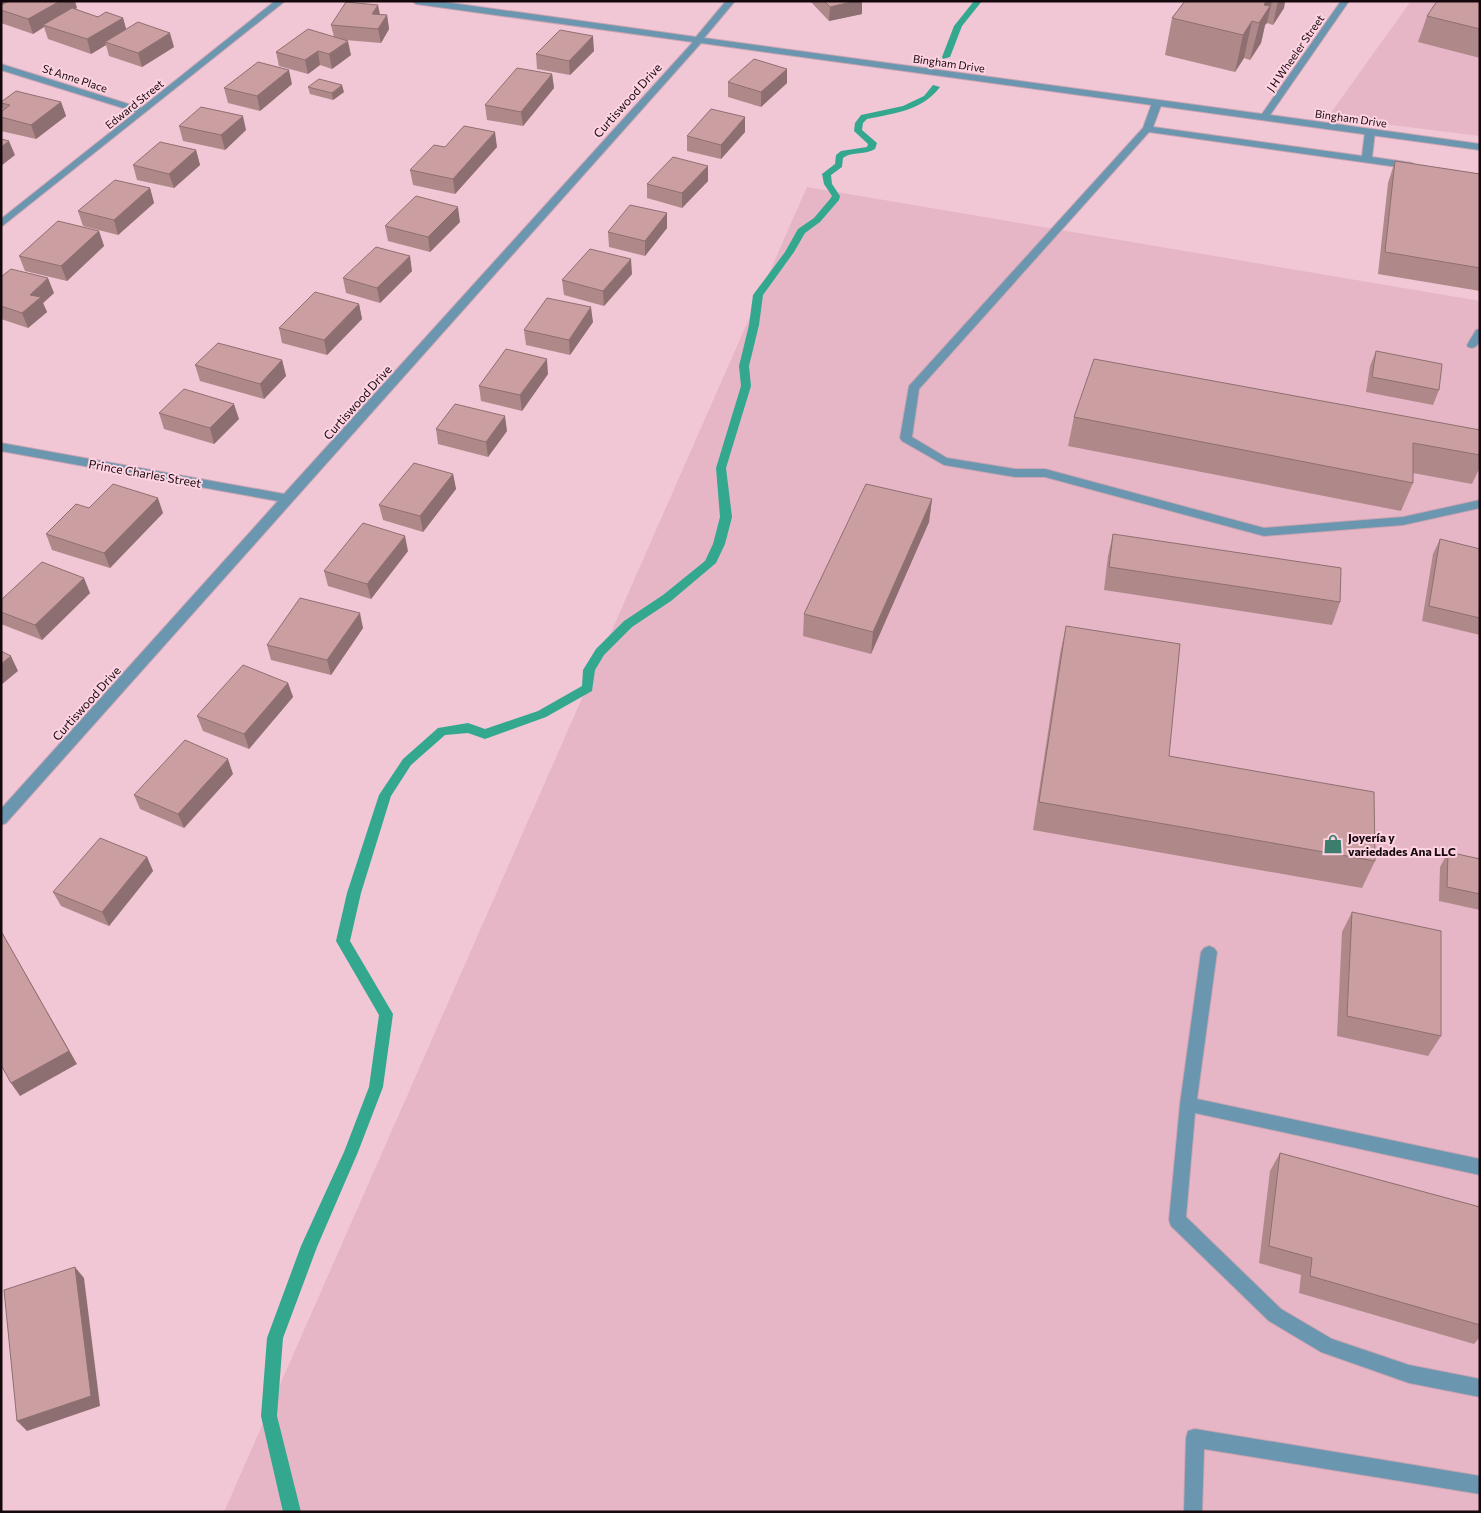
<svg xmlns="http://www.w3.org/2000/svg" width="1481" height="1513" viewBox="0 0 1481 1513" font-family="Commissioner,sans-serif">
  <style>
    .built { fill: #e6b6c6 }
    .lines { fill: none; stroke-linecap: round; stroke-linejoin: round }
    .stream { fill: #34a88f; fill-rule: evenodd }
    .service-casing { stroke: #c9a4b1; stroke-width: 2 }
    .minor-casing { stroke: #c9a4b1; stroke-width: 2 }
    .service { fill: #6a96b0; fill-rule: evenodd }
    .minor { fill: #6a96b0; fill-rule: evenodd }
    .wall { fill: #af898a }
    .shaded-wall { fill: #8e6f71 }
    .building { fill: #cb9fa1; stroke: #8e6f71 }
    .labels { text-anchor: middle; dominant-baseline: central; stroke-width: 4; stroke-linejoin: round; paint-order: stroke }
    .far-street-label { font-size: 11px; fill: #15080d; stroke: #fed3e2 }
    .street-label { font-size: 12px; fill: #15080d; stroke: #fed3e2 }
    .poi-label { font-size: 12px; font-weight: bold; fill: #15080d; stroke: #fed3e2; text-anchor: start }
  </style>
  <rect width="100%" height="100%" fill="#f1c6d5"/>
  <!-- built -->
  <g class="built">
    <polygon points="1411,1 1428,1 1480,13 1480,136 1328,117"/>
    <polygon points="807,187 1480,301 1480,1512 224,1512"/>
  </g>
  <g class="lines">
    <!-- stream -->
    <g class="stream">
      <polygon points="974,1 982,1 962,26 950,57 943,59 942,57 954,26"/>
      <path d="M933,85L940,87C922,111 895,113 867,119L863,123L862,130L877,143L875,149C866,155 852,151 843,158L842,167L831,175L832,184L840,196L839,200L820,222L805,233L794,252L763,295L759,325L749,366L751,386L726,468L732,517L725,544L716,563L671,601L632,627L604,655L595,670L592,691L546,717L485,739L468,733L445,735L411,765L391,796L361,893L350,941L393,1014L383,1087L358,1152L317,1247L283,1338L277,1416L301,1512H283L261,1416L267,1338L301,1246L344,1152L369,1087L379,1015L336,941L347,893L379,795L403,759L438,728L468,723L485,729L538,711L582,686L583,670L596,649L624,621L663,595L705,561L713,544L720,517L716,468L741,386L739,366L749,325L753,295L785,252L798,229L814,218L830,199L832,196L824,184L822,174L835,164L836,155L841,151L867,147L868,144L854,131L855,123L861,115L903,106L924,96Z"/>
    </g>
    <defs>
      <g id="service">
        <polygon points="1157,100 1162,103 1153,127 1362,156 1365,132 1370,129 1375,132 1372,157 1412,163 1417,166 1412,169 1149,132 919,389 912,437 947,458 1015,469 1045,469 1264,528 1403,517 1480,500 1480,508 1403,525 1264,536 1045,477 1015,477 944,465 902,441 900,438 909,386 1143,128 1152,103"/>
        <path d="M1480,329C1480,337 1481,346 1472,348L1468,347L1467,345L1476,330Z"/>
        <polygon points="1209,946 1214,948 1217,952 1197,1099 1480,1159 1480,1175 1195,1113 1186,1217 1281,1309 1332,1339 1409,1365 1480,1379 1480,1397 1409,1383 1321,1352 1269,1321 1171,1226 1169,1220 1180,1104 1201,952 1204,948"/>
        <polygon points="1195,1429 1480,1476 1480,1494 1204,1449 1202,1512 1184,1512 1186,1438 1188,1431"/>
      </g>
      <g id="minor">
        <polygon points="275,1 285,1 1,227 1,219 136,112 1,70 1,64 141,108"/>
        <polygon points="412,1 437,1 696,37 726,1 735,1 704,38 1262,114 1341,1 1349,1 1270,115 1480,144 1480,150 701,43 6,823 1,825 1,809 278,501 1,451 1,443 284,494 693,42 416,4"/>
      </g>
    </defs>
    <!-- service casing -->
    <use href="#service" class="service-casing"/>
    <!-- minor casing -->
    <use href="#minor" class="minor-casing"/>
    <!-- service -->
    <use href="#service" class="service"/>
    <!-- minor -->
    <use href="#minor" class="minor"/>
  </g>
  <!-- wall -->
  <g class="wall">
    <polygon points="1,1 77,8 75,9 98,17 123,18 126,29 174,47 142,67 109,56 106,45 91,54 48,39 44,27 33,34 1,23"/>
    <polygon points="810,1 862,1 862,14 829,21"/>
    <polygon points="1185,1 1285,1 1284,8 1273,25 1267,23 1265,25 1261,43 1250,60 1244,58 1235,72 1165,55 1172,18"/>
    <polygon points="1480,1 1480,58 1418,42 1427,16"/>
    <polygon points="380,14 387,15 389,29 381,43 345,40 351,55 332,69 320,65 308,74 279,66 276,52 334,37 331,25"/>
    <polygon points="594,51 570,75 537,69 536,54"/>
    <polygon points="787,69 787,83 761,107 728,97 728,82"/>
    <polygon points="552,74 554,88 523,126 487,120 485,105"/>
    <polygon points="292,84 260,111 228,103 224,88"/>
    <polygon points="308,87 344,92 333,100 310,94"/>
    <polygon points="1,102 61,102 66,116 36,139 1,131 1,112 3,111"/>
    <polygon points="179,126 246,130 225,150 183,141"/>
    <polygon points="745,132 721,159 687,151 687,136"/>
    <polygon points="445,147 497,147 455,194 413,185 410,170"/>
    <polygon points="196,150 200,165 174,188 137,180 133,165"/>
    <polygon points="1395,161 1480,174 1480,291 1378,274 1388,183"/>
    <polygon points="708,166 708,181 682,208 647,198 647,184"/>
    <polygon points="150,188 154,203 118,235 83,226 78,211"/>
    <polygon points="667,213 667,228 645,256 609,247 608,232"/>
    <polygon points="460,222 430,252 388,241 385,226"/>
    <polygon points="99,231 104,246 67,281 25,271 19,256"/>
    <polygon points="412,271 380,303 346,293 343,278"/>
    <polygon points="632,274 604,306 564,295 562,280"/>
    <polygon points="1,277 54,293 43,303 47,312 28,328 1,319"/>
    <polygon points="359,304 362,319 327,355 282,343 279,328"/>
    <polygon points="593,322 570,355 526,345 524,330"/>
    <polygon points="1376,351 1439,390 1433,405 1366,392 1370,366"/>
    <polygon points="282,360 286,376 264,399 200,381 195,365"/>
    <polygon points="548,374 522,411 481,401 479,386"/>
    <polygon points="159,413 239,419 214,444 164,429"/>
    <polygon points="1074,417 1480,430 1480,467 1472,484 1413,473 1413,483 1401,511 1068,446"/>
    <polygon points="436,429 507,431 488,457 438,444"/>
    <polygon points="453,474 456,489 423,532 383,520 379,505"/>
    <polygon points="932,499 929,522 871,654 803,636 804,614"/>
    <polygon points="163,513 110,568 52,550 46,534"/>
    <polygon points="1113,534 1340,602 1332,625 1104,590 1108,556"/>
    <polygon points="1440,539 1480,549 1480,635 1422,621 1433,554"/>
    <polygon points="408,551 371,599 328,586 324,571"/>
    <polygon points="90,593 42,640 1,624 1,600"/>
    <polygon points="1066,626 1169,756 1375,861 1362,888 1033,830 1060,654"/>
    <polygon points="363,628 331,675 271,660 267,645"/>
    <polygon points="288,683 293,697 249,749 203,731 197,716"/>
    <polygon points="233,774 184,828 140,809 134,795"/>
    <polygon points="1448,852 1480,859 1480,910 1439,901 1440,867"/>
    <polygon points="147,857 153,871 109,926 61,906 53,892"/>
    <polygon points="1352,912 1441,1036 1428,1056 1337,1036 1342,932"/>
    <polygon points="1280,1153 1480,1207 1480,1337 1474,1344 1299,1293 1301,1275 1259,1263 1270,1171"/>
  </g>
  <!-- shaded-wall -->
  <g class="shaded-wall">
    <polygon points="4,1 12,1 1,10 1,3"/>
    <polygon points="60,1 75,1 77,8 46,26 43,25 44,27 33,34 28,19"/>
    <polygon points="855,1 862,1 862,14 829,21 830,7"/>
    <polygon points="1266,1 1272,1 1267,23 1265,25 1261,43 1250,60 1264,5"/>
    <polygon points="1278,1 1285,1 1284,8 1273,25"/>
    <polygon points="378,5 381,19 372,14"/>
    <polygon points="387,15 389,29 381,43 378,29"/>
    <polygon points="123,18 127,32 105,42 106,45 91,54 87,39"/>
    <polygon points="1252,21 1244,58 1235,72 1243,35"/>
    <polygon points="170,33 174,47 142,67 138,53"/>
    <polygon points="593,36 594,51 570,75 569,61"/>
    <polygon points="348,41 351,55 332,69 329,54"/>
    <polygon points="318,51 320,65 308,74 305,60"/>
    <polygon points="787,69 787,83 761,107 761,92"/>
    <polygon points="289,70 292,84 260,111 257,96"/>
    <polygon points="552,74 554,88 523,126 521,112"/>
    <polygon points="342,85 344,92 333,100 332,93"/>
    <polygon points="61,102 66,116 36,139 31,125"/>
    <polygon points="243,116 246,130 225,150 221,135"/>
    <polygon points="745,117 745,132 721,159 721,145"/>
    <polygon points="495,132 497,147 455,194 453,179"/>
    <polygon points="9,141 15,155 1,166 1,147"/>
    <polygon points="196,150 200,165 174,188 169,174"/>
    <polygon points="708,166 708,181 682,208 682,193"/>
    <polygon points="150,188 154,203 118,235 114,220"/>
    <polygon points="458,207 460,222 430,252 428,237"/>
    <polygon points="667,213 667,228 645,256 645,241"/>
    <polygon points="99,231 104,246 67,281 61,266"/>
    <polygon points="410,256 412,271 380,303 377,288"/>
    <polygon points="631,259 632,274 604,306 603,291"/>
    <polygon points="48,278 54,293 43,303 47,312 28,328 22,313 30,295"/>
    <polygon points="359,304 362,319 327,355 324,340"/>
    <polygon points="591,307 593,322 570,355 569,340"/>
    <polygon points="547,359 548,374 522,411 520,395"/>
    <polygon points="282,360 286,376 264,399 260,384"/>
    <polygon points="234,404 239,419 214,444 210,428"/>
    <polygon points="505,416 507,431 488,457 486,442"/>
    <polygon points="453,474 456,489 423,532 420,516"/>
    <polygon points="158,498 163,513 110,568 104,553"/>
    <polygon points="932,499 929,522 871,654 873,632"/>
    <polygon points="405,536 408,551 371,599 367,584"/>
    <polygon points="84,578 90,593 42,640 35,625"/>
    <polygon points="360,613 363,628 331,675 327,660"/>
    <polygon points="11,656 18,671 1,685 1,664"/>
    <polygon points="288,683 293,697 249,749 244,734"/>
    <polygon points="228,759 233,774 184,828 178,814"/>
    <polygon points="147,857 153,871 109,926 102,912"/>
    <polygon points="1,931 77,1064 20,1096 11,1083"/>
    <polygon points="75,1267 84,1278 100,1406 27,1431 17,1421"/>
  </g>
  <!-- building -->
  <g class="building">
    <polygon points="9,1 60,1 28,19 1,10 1,5"/>
    <polygon points="824,1 855,1 830,7"/>
    <polygon points="1185,1 1266,1 1264,5 1270,6 1259,23 1252,21 1243,35 1172,18"/>
    <polygon points="1437,1 1480,1 1480,29 1427,16"/>
    <polygon points="346,2 378,5 372,14 387,15 378,29 331,25"/>
    <polygon points="72,8 98,17 106,12 123,18 87,39 43,25"/>
    <polygon points="138,22 170,33 138,53 105,42"/>
    <polygon points="308,29 348,41 329,54 318,51 305,60 276,52"/>
    <polygon points="560,30 593,36 569,61 536,54"/>
    <polygon points="754,59 787,69 761,92 728,82"/>
    <polygon points="258,62 289,70 257,96 224,88"/>
    <polygon points="517,68 552,74 521,112 485,105"/>
    <polygon points="319,79 342,85 332,93 308,87"/>
    <polygon points="16,91 61,102 31,125 1,117 1,112 10,105 1,103 1,102"/>
    <polygon points="201,107 243,116 221,135 179,126"/>
    <polygon points="711,109 745,117 721,145 687,136"/>
    <polygon points="464,126 495,132 453,179 410,170 434,145 445,147"/>
    <polygon points="1,139 9,141 1,147"/>
    <polygon points="160,142 196,150 169,174 133,165"/>
    <polygon points="673,157 708,166 682,193 647,184"/>
    <polygon points="1395,161 1480,174 1480,268 1385,252"/>
    <polygon points="115,180 150,188 114,220 78,211"/>
    <polygon points="416,196 458,207 428,237 385,226"/>
    <polygon points="630,205 667,213 645,241 608,232"/>
    <polygon points="58,221 99,231 61,266 19,256"/>
    <polygon points="376,247 410,256 377,288 343,278"/>
    <polygon points="590,249 631,259 603,291 562,280"/>
    <polygon points="11,269 48,278 30,295 41,297 22,313 1,306 1,277"/>
    <polygon points="315,292 359,304 324,340 279,328"/>
    <polygon points="547,298 591,307 569,340 524,330"/>
    <polygon points="218,343 282,360 260,384 195,365"/>
    <polygon points="506,349 547,359 520,395 479,386"/>
    <polygon points="1376,351 1442,364 1439,390 1372,377"/>
    <polygon points="1094,359 1480,430 1480,455 1413,443 1413,483 1074,417"/>
    <polygon points="184,389 234,404 210,428 159,413"/>
    <polygon points="455,404 505,416 486,442 436,429"/>
    <polygon points="414,463 453,474 420,516 379,505"/>
    <polygon points="113,484 158,498 104,553 46,534 76,504 89,508"/>
    <polygon points="866,484 932,499 873,632 804,614"/>
    <polygon points="363,523 405,536 367,584 324,571"/>
    <polygon points="1113,534 1341,568 1340,602 1109,567"/>
    <polygon points="1440,539 1480,549 1480,618 1429,606"/>
    <polygon points="42,562 84,578 35,625 1,612 1,600"/>
    <polygon points="300,598 360,613 327,660 267,645"/>
    <polygon points="1066,626 1180,644 1169,756 1374,792 1375,861 1039,802"/>
    <polygon points="1,651 11,656 1,664"/>
    <polygon points="243,665 288,683 244,734 197,716"/>
    <polygon points="185,740 228,759 178,814 134,795"/>
    <polygon points="100,838 147,857 102,912 53,892"/>
    <polygon points="1448,852 1480,859 1480,894 1447,887"/>
    <polygon points="1352,912 1441,931 1441,1036 1347,1016"/>
    <polygon points="1,931 69,1051 11,1083 1,1065"/>
    <polygon points="1280,1153 1480,1207 1480,1325 1310,1276 1312,1258 1269,1246"/>
    <polygon points="75,1267 91,1396 17,1421 4,1290"/>
  </g>
  <!-- icons -->
  <defs>
    <symbol id="shop-bare" viewBox="-9 -9 18 18"><path d="M-5-2.5h2.3a2.7 3.5 0 0 1 5.4 0H5L5.5 6h-11ZM-1.5-2.5h3a1.5 2.3 0 0 0-3 0Z" fill="#3c7d6d" stroke="#fed3e2" stroke-width="2.5" paint-order="stroke"/></symbol>
  </defs>
  <g fill-rule="evenodd">
    <use href="#shop-bare" x="1319" y="830" width="28" height="28"/>
  </g>
  <g class="labels">
    <!-- far-street labels -->
    <g class="far-street-label">
      <text transform="translate(1295 53) rotate(-55)">J H Wheeler Street</text>
      <text transform="translate(949 63) rotate(8)">Bingham Drive</text>
      <text transform="translate(75 78) rotate(18)">St Anne Place</text>
      <text transform="translate(134 104) rotate(-39)">Edward Street</text>
      <text transform="translate(1351 118) rotate(8)">Bingham Drive</text>
    </g>
    <!-- street labels -->
    <g class="street-label">
      <text transform="translate(627 100) rotate(-48)">Curtiswood Drive</text>
      <text transform="translate(357 402) rotate(-48)">Curtiswood Drive</text>
      <text transform="translate(145 473) rotate(10)">Prince Charles Street</text>
      <text transform="translate(86 703) rotate(-48)">Curtiswood Drive</text>
    </g>
    <!-- poi labels -->
    <g class="poi-label">
      <text x="1348" y="837">Joyería y<tspan x="1348" dy="14">variedades Ana LLC</tspan></text>
    </g>
  </g>
  <!-- border -->
  <rect width="1481" height="1513" fill="none" stroke="#15080d" stroke-width="5"/>
</svg>
